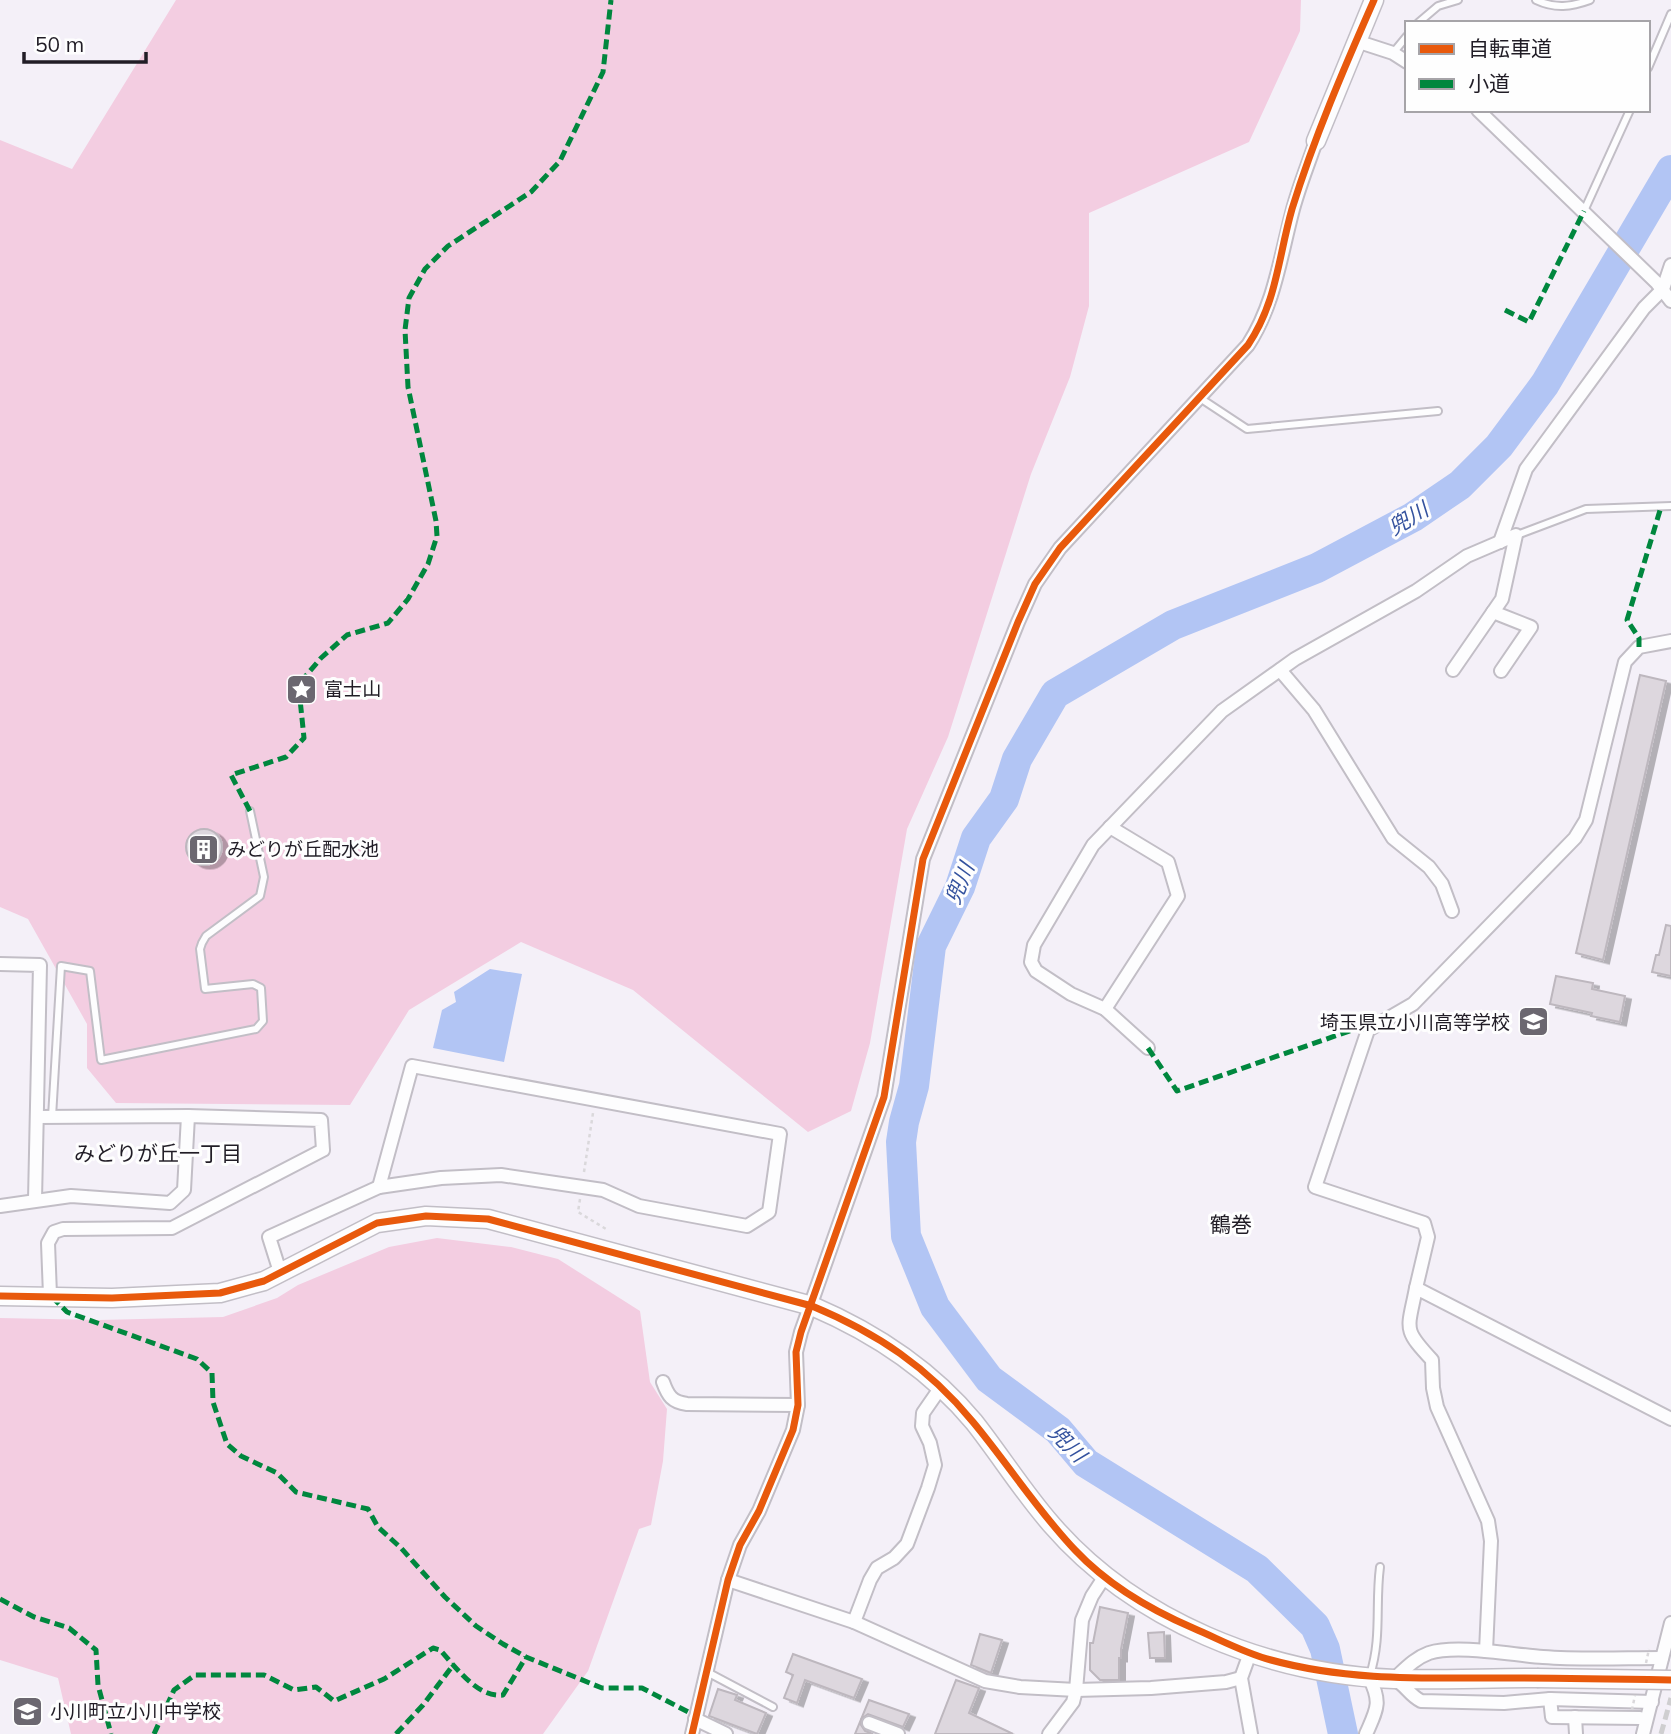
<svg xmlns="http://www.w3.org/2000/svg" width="1671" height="1734" viewBox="0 0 1671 1734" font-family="Mulish,'Noto Sans JP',sans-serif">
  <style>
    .green { fill: #f3cde1 }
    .water { fill: #b2c5f4 }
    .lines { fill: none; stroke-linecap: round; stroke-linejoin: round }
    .river { stroke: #b2c5f4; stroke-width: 30 }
    .building { fill: #ddd7de; stroke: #bdb7be; stroke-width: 2; filter: url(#shadow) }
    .lane-casing { stroke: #c2bec6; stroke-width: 10 }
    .street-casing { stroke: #c2bec6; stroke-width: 16 }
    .secondary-casing { stroke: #c2bec6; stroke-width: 21 }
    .path { stroke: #dad8db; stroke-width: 2.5; stroke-dasharray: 3.5 3.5; stroke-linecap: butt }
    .lane { stroke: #fdfdfe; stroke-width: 6 }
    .street { stroke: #fdfdfe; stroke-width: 12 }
    .secondary { stroke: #fdfdfe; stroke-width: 18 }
    .rail { stroke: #cfced0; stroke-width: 5; stroke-dasharray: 10 5; stroke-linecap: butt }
    .secondary-bridge-casing { stroke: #c2bec6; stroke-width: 21; stroke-linecap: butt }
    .path-bridge { stroke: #dad8db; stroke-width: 2.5; stroke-dasharray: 3.5 3.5; stroke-linecap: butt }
    .secondary-bridge { stroke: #fdfdfe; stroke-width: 18 }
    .quiet { stroke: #00873e; stroke-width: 5; stroke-dasharray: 10 5; stroke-linecap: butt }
    .cycleway-casing { stroke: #fefefe; stroke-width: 11 }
    .cycleway { stroke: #e8590c; stroke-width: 7 }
    .labels { text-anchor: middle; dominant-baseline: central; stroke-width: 6; stroke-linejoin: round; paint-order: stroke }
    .poi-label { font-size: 19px; fill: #211d26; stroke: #fefefe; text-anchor: start }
    .water-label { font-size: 21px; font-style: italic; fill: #34529e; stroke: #fefefe }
    .neighbourhood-label { font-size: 21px; fill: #211d26; stroke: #fefefe }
  </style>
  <defs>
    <filter id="shadow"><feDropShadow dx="6" dy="3.5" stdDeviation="0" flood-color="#0004"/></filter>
  </defs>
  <rect width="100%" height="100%" fill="#f4f0f8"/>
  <!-- green -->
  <g class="green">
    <polygon points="176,0 1301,0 1300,31 1249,142 1089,213 1089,306 1070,377 1031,474 948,737 907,829 870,1043 851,1111 808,1132 633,990 521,942 409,1010 350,1105 116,1103 87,1068 87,1024 28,919 0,907 0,140 72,169"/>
    <polygon points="437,1238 511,1247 558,1259 640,1311 650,1382 667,1409 663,1461 651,1525 639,1529 588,1671 543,1734 71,1734 58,1678 0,1660 0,1318 99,1320 223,1317 277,1298 298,1285 389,1247"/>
  </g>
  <!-- water -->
  <polygon class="water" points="490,969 522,974 504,1062 433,1048 442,1010 456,1002 454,992"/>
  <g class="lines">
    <!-- river -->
    <polyline class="river" points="1343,1734 1325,1649 1315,1626 1257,1569 1086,1463 1058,1430 989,1379 935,1307 906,1236 901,1142 904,1122 914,1086 931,946 960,887 976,838 1004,799 1017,759 1055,694 1173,625 1317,568 1413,517 1460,485 1499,446 1545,384 1671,170"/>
  </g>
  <!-- building -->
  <g class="building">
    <polygon points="1640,675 1666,681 1603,960 1576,953"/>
    <circle cx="204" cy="847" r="18"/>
    <polygon points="1666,925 1671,926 1671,976 1652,972 1656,955 1659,955"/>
    <polygon points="1556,976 1593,983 1592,989 1625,996 1620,1022 1591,1016 1592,1013 1550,1004"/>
    <polygon points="1100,1607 1128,1613 1121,1649 1121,1658 1119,1658 1119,1680 1100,1680 1090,1670 1090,1643 1093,1643"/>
    <polygon points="1164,1632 1165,1658 1150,1658 1148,1633"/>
    <polygon points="980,1634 1002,1640 991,1673 971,1665"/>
    <polygon points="793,1654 862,1679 854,1698 805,1680 797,1703 784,1698 793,1675 786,1672"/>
    <polygon points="956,1680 979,1688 969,1713 1013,1734 935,1734"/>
    <polygon points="718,1689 737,1695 735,1700 766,1713 757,1734 709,1716"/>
    <polygon points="869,1700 909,1714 903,1727 868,1714 861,1719 861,1725 865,1731 873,1734 855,1734"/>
  </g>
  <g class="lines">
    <defs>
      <g id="lane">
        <path d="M1536,0C1555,9 1571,7 1590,0"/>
        <polyline points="1418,23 1438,6 1458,0"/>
        <polyline points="1393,53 1407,36"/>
        <polyline points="1648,68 1671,14"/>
        <polyline points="1584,211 1630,110"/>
        <polyline points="1200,398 1247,429 1438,411"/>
        <polyline points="1517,535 1586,509 1671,506"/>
        <polyline points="52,1117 61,966 90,971 101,1060 256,1029 263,1021 261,988 253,984 205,989 200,949 202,943 206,936 260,896 264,877 250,811"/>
        <polyline points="707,1672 773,1707"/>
        <path d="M1370,1675C1382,1637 1375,1605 1380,1567"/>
      </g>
      <g id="street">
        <polyline points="1356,41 1393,53 1407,62"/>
        <polyline points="1478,110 1657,283 1671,301"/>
        <polyline points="1500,542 1526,469 1644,308 1663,289 1671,265"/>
        <polyline points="1493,612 1531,627 1501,671"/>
        <polyline points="1280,670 1314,710 1393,838 1429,867 1442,884 1452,911"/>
        <polyline points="0,964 40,965 35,1200"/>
        <polyline points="1105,1009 1178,896 1168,862 1110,827"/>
        <polyline points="1148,1048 1105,1009 1071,994 1036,971 1031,962 1034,945 1093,845 1222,711 1295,659 1416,591 1467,556 1516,535 1502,599 1453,670"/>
        <polygon points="412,1066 780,1134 769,1212 747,1226 639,1206 603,1190 501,1175 441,1178 379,1187"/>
        <polyline points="38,1117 188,1116 321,1120 323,1150 172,1228 63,1229 54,1232 48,1243 50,1295"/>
        <polyline points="0,1206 71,1196 170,1203 184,1190 188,1116"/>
        <polyline points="280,1272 269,1237 379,1187"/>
        <polyline points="1416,1288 1428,1237 1424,1223 1315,1187 1368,1030 1413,1004 1575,838 1586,820 1625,662 1639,647 1671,641"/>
        <path d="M663,1382C668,1396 672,1402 687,1404L798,1405"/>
        <polyline points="728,1580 854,1622 985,1681 1020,1687 1076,1690 1151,1688 1226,1682 1241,1678"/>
        <polyline points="854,1622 870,1580 877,1568 894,1558 907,1544 928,1488 935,1465 930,1443 922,1426 923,1413 941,1387"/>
        <path d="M1486,1651L1491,1541L1488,1521L1437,1407L1433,1388L1432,1360C1402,1328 1408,1330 1416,1288L1671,1419"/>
        <polyline points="1250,1653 1241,1678 1251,1734"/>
        <polyline points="1550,1699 1552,1717 1640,1718"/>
        <path d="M1652,1702L1550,1699L1504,1703L1421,1701C1409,1695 1406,1685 1394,1679C1405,1669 1415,1658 1429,1653C1457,1644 1513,1655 1543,1657C1582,1660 1623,1658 1662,1658"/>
        <polyline points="1575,1717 1576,1734"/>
        <polyline points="695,1719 726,1734"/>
        <polyline points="869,1723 898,1734"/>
        <path d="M692,1734L728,1580L740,1545L759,1511L793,1430L798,1405L796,1352L801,1332L884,1097L923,859L1018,622L1035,584L1060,548L1248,345C1274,305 1280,259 1292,213C1298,189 1308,165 1316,141"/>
        <polyline points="1049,1734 1073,1702 1076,1690 1082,1620 1092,1596 1105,1576"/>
        <path d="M1366,1734C1377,1709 1382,1703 1369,1677"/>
        <polyline points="1643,1734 1671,1623"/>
      </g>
      <g id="secondary">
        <polyline points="1316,141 1374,0"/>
        <path d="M0,1296L112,1298L220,1293L264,1281L377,1223L426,1216L488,1219L812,1306C875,1333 930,1369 974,1422C1000,1455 1023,1492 1051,1524C1135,1621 1267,1674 1394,1679C1441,1680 1489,1678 1537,1678"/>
      </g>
    </defs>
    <!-- lane casing -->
    <use href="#lane" class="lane-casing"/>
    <!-- street casing -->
    <use href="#street" class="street-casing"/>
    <!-- secondary casing -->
    <use href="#secondary" class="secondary-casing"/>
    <!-- path -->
    <g class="path">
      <polyline points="584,1172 593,1113"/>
      <polyline points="580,1199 578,1212 606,1229"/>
    </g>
    <!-- lane -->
    <use href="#lane" class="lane"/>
    <!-- street -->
    <use href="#street" class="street"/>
    <!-- secondary -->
    <use href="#secondary" class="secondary"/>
    <!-- rail -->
    <polyline class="rail" points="1661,1734 1671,1698"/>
    <defs>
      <polyline id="secondary-bridge" points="1537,1678 1671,1680"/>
    </defs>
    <!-- secondary-bridge casing -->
    <use href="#secondary-bridge" class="secondary-bridge-casing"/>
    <!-- path-bridge -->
    <g class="path-bridge">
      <polyline points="1646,1663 1649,1649"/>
      <polyline points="1632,1710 1635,1695"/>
    </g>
    <!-- secondary-bridge -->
    <use href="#secondary-bridge" class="secondary-bridge"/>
    <!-- quiet -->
    <g class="quiet">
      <polyline points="1505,310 1529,322 1584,211"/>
      <polyline points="1639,647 1639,638 1627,620 1661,507"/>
      <polyline points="250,811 231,775 286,757 304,738 300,699 304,678 321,658 347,635 388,623 408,599 428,564 437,536 436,521 408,387 405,330 409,298 425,269 448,246 531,192 560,161 603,72 611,0"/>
      <polyline points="1148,1048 1177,1091 1358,1028 1368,1030"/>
      <polyline points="52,1297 67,1312 197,1359 212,1373 213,1402 227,1444 241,1456 277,1473 296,1492 368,1509 378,1527 401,1548 445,1597 476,1626 503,1644 526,1657 602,1688 642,1688 696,1716"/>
      <polyline points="0,1599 34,1617 69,1628 96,1650 98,1685 111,1734"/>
      <path d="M154,1734L174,1690L195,1675H264L294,1690L316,1687L334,1701L384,1679L433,1648L440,1650C456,1667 477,1698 503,1695L526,1657"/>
      <polyline points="396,1734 423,1705 454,1664"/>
    </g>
    <defs>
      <g id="cycleway">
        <path d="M0,1296L112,1298L220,1293L264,1281L377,1223L426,1216L488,1219L812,1306C877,1333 928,1367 973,1422C1008,1464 1037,1510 1075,1550C1107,1584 1151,1610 1193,1628C1219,1639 1244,1653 1271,1660C1347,1681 1425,1678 1502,1678C1558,1678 1615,1679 1671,1680"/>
        <path d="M692,1734L728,1580L740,1545L759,1511L793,1430L798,1405L796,1352L801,1332L884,1097L923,859L1018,622L1035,584L1060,548L1248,345C1277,302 1278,258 1292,209C1314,138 1344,68 1374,0"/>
      </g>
    </defs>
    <!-- cycleway casing -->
    <use href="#cycleway" class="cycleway-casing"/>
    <!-- cycleway -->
    <use href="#cycleway" class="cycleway"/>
  </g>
  <!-- icons -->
  <defs>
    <symbol id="sight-square" viewBox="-11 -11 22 22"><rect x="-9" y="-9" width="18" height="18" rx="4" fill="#6b6770" stroke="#fefefe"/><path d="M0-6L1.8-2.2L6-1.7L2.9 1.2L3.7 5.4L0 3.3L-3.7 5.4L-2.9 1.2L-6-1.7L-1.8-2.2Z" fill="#fff"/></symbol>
    <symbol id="building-square" viewBox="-11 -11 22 22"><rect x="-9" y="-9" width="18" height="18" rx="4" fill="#6b6770" stroke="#fefefe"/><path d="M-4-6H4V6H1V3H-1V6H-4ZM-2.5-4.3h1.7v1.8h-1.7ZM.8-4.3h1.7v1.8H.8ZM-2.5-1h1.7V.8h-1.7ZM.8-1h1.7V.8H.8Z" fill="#fff"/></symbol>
    <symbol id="school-square" viewBox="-11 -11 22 22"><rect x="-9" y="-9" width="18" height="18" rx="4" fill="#6b6770" stroke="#fefefe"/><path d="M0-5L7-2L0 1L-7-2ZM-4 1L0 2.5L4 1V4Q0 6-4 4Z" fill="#fff"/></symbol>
  </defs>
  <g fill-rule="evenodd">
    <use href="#sight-square" x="284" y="672" width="35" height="35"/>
    <use href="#building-square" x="186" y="832" width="35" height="35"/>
    <use href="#school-square" x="1516" y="1004" width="35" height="35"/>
    <use href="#school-square" x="10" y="1694" width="35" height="35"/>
  </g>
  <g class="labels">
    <!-- poi labels -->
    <g class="poi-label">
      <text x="324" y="689">富士山</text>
      <text x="227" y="849">みどりが丘配水池</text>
      <text x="1510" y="1022" text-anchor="end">埼玉県立小川高等学校</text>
      <text x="50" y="1711">小川町立小川中学校</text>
    </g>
    <!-- water labels -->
    <g class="water-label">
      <text transform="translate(1408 518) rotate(-31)">兜川</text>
      <text transform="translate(959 883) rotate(-68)">兜川</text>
      <text transform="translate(1068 1443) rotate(45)">兜川</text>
    </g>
    <!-- neighbourhood labels -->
    <g class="neighbourhood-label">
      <text x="158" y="1153">みどりが丘一丁目</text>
      <text x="1231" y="1224">鶴巻</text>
    </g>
  </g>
  <!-- legend -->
  <rect x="1405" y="21" width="245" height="91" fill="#fefefe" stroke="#a6a4a8" stroke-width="2"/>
  <rect x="1419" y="44" width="35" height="10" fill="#e8590c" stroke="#a6a4a8" stroke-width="2"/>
  <text x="1468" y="56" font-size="21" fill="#211d26">自転車道</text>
  <rect x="1419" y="79" width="35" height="10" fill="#00873e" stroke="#a6a4a8" stroke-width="2"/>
  <text x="1468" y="91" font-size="21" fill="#211d26">小道</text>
  <!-- scale -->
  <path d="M24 52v10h122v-10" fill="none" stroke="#211d26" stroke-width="3.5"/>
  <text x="35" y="52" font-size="21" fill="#211d26" stroke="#fefefe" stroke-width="5" paint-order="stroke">50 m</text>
</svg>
